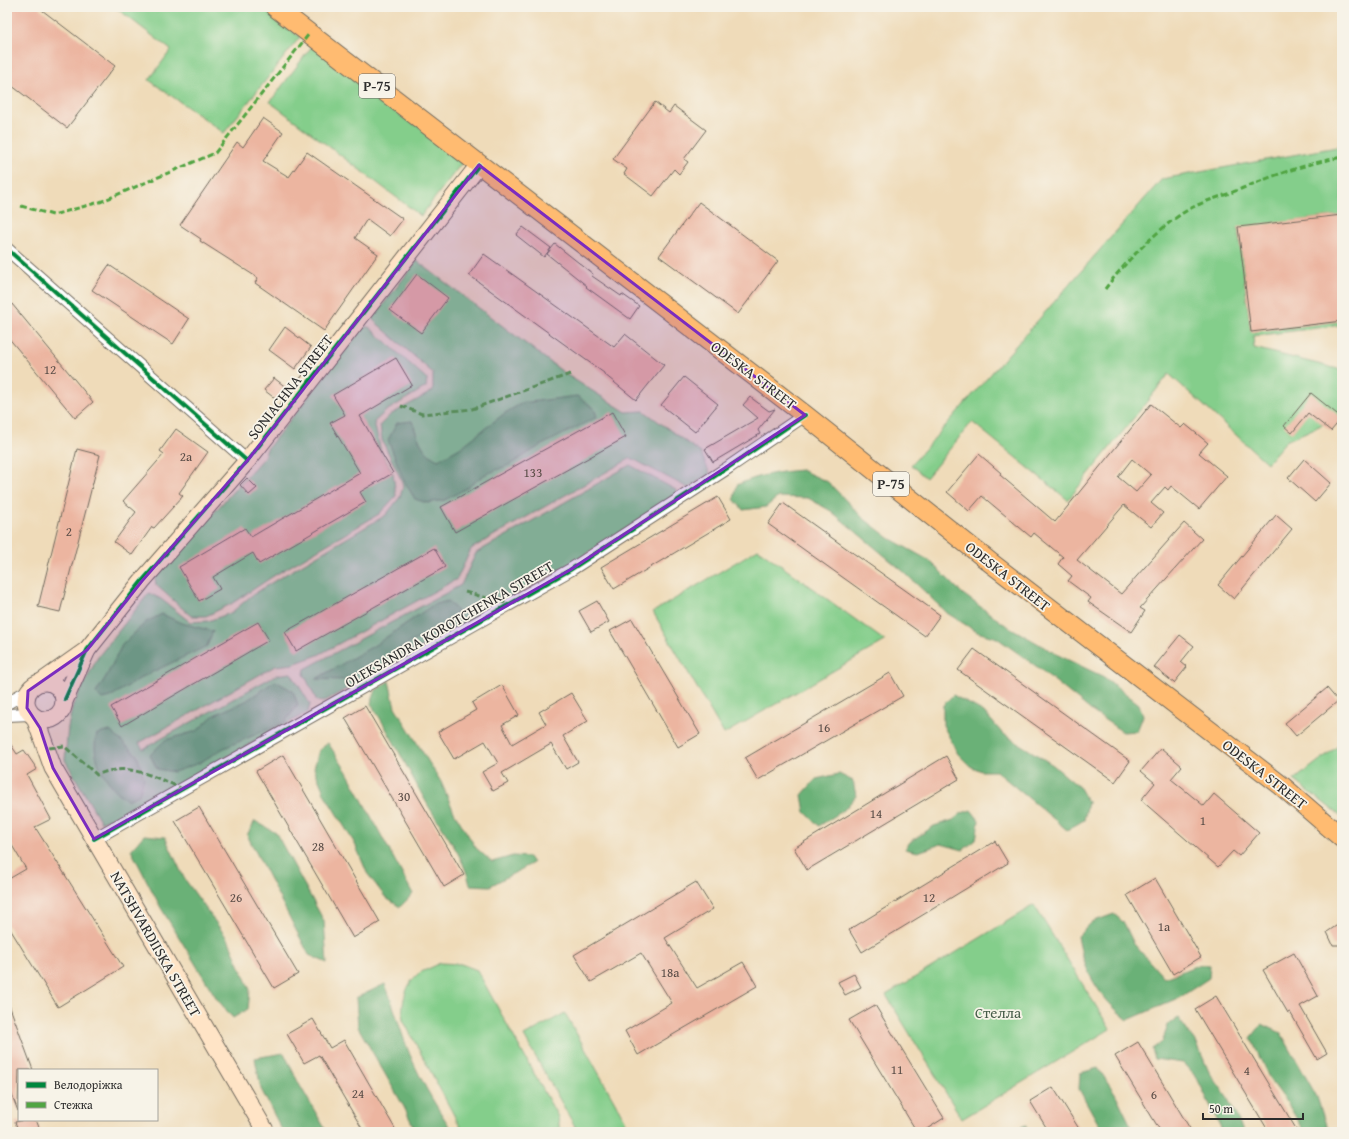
<svg xmlns="http://www.w3.org/2000/svg" width="1349" height="1139" viewBox="0 0 1349 1139" font-family="'Gentium Book Plus',serif">
  <style>
    .green { fill: #84ce8b; stroke: #587c5b }
    .forest { fill: #6bb177; stroke: #4b6e51 }
    .building { fill: #ecb5a0; fill-rule: evenodd }
    .lines { fill: none; stroke-linecap: round; stroke-linejoin: round }
    .street-casing { stroke: #70695d; stroke-width: 14 }
    .secondary-casing { stroke: #70695d; stroke-width: 19 }
    .primary-casing { stroke: #70695d; stroke-width: 21 }
    .street { stroke: #fff; stroke-width: 12 }
    .secondary { stroke: #ffe4c6; stroke-width: 17 }
    .primary { stroke: #ffbb71; stroke-width: 19 }
    .quiet { stroke: #51a443; stroke-width: 3; stroke-dasharray: 6 3; stroke-linecap: butt }
    .cycleway-casing { stroke: #f7f3e8; stroke-width: 6 }
    .cycleway { stroke: #00873e; stroke-width: 4 }
    .marked { fill: #7b2cbf; fill-opacity: 0.2; stroke: #7b2cbf; stroke-width: 3; stroke-linejoin: round }
    .labels { text-anchor: middle; dominant-baseline: central; stroke-width: 3.5; stroke-linejoin: round; paint-order: stroke }
    .number-label { font-size: 13px; fill: #5b4e48 }
    .shield { fill: #f7f3e8; stroke: #686764; stroke-width: 1 }
    .shield-label { font-size: 14px; font-weight: bold; fill: #2b2b2b }
    .street-label { font-size: 15px; fill: #2b2b2b; stroke: #f7f3e8 }
    .park-label { font-size: 15px; fill: #465c48; stroke: #f7f3e8 }
  </style>
  <rect width="100%" height="100%" fill="#f7f3e8"/>
  <filter id="ink" filterUnits="userSpaceOnUse"><feTurbulence type="fractalNoise" baseFrequency=".025" numOctaves="2"/><feDisplacementMap in="SourceGraphic" scale="8" xChannelSelector="R" yChannelSelector="G"/><feConvolveMatrix kernelMatrix="1 2 1 2 8 2 1 2 1" color-interpolation-filters="sRGB"/></filter>
  <filter id="wash" filterUnits="userSpaceOnUse"><feTurbulence type="fractalNoise" baseFrequency=".012" numOctaves="4" result="noise"/><feDisplacementMap in="SourceGraphic" scale="16" xChannelSelector="R" yChannelSelector="G"/><feGaussianBlur stdDeviation="0.9" result="paint"/><feColorMatrix in="noise" values="0 0 0 0 0 0 0 0 0 0 0 0 0 0 0 0 0 1.4 0 .05"/><feComposite in="paint" operator="in"/></filter>
  <g filter="url(#wash)">
    <rect width="100%" height="100%" fill="#efdbb9"/>
    <!-- green -->
    <g class="green">
      <polygon points="115,7 261,7 300,37 224,133 149,80 171,50"/>
      <polygon points="312,46 464,160 421,216 270,102"/>
      <polygon points="1342,146 1342,215 1238,228 1251,332 1342,321 1342,325 1253,336 1254,348 1342,370 1342,420 1337,418 1286,441 1267,463 1169,374 1068,500 972,422 926,478 911,465 1162,179"/>
      <polygon points="417,261 567,375 626,412 644,411 701,453 710,474 688,488 631,458 491,537 471,549 457,579 318,655 293,664 275,666 139,743 143,749 276,675 291,673 310,704 308,712 120,816 101,822 65,760 68,727 73,705 98,657 149,593 161,599 190,622 208,621 231,613 251,596 276,580 386,515 400,497 403,487 401,479 382,440 380,425 390,415 433,391 433,373 372,319"/>
      <polygon points="364,327 369,327 427,379 426,387 386,411 374,422 381,452 393,473 396,496 379,514 275,575 231,604 206,616 191,616 156,585 155,578 264,457 267,449"/>
      <polygon points="630,465 676,490 677,496 577,560 323,702 317,701 304,674 305,669 461,585 476,553"/>
      <polygon points="758,549 885,641 724,734 653,612"/>
      <polygon points="1342,743 1342,817 1294,780"/>
      <polygon points="1034,905 1110,1029 962,1119 886,995"/>
      <path d="M440,963L461,964L477,970L558,1117L560,1132H463L403,1020C401,1005 405,985 418,974C424,970 434,967 440,963Z"/>
      <polygon points="565,1013 626,1122 608,1132 578,1132 524,1036"/>
    </g>
    <!-- forest -->
    <g class="forest">
      <path d="M577,396L594,408L597,417L540,446L509,465L484,475L467,488L445,500L427,503L415,499L404,481L388,440L397,423L412,421C418,437 421,452 438,460L460,448L505,413L522,403Z"/>
      <path d="M801,470L828,482L863,518L889,538L930,561L963,594L1004,624L1058,655L1104,677L1139,704L1143,716L1137,731L1123,732L1093,712L1040,669L997,638L977,632L947,613L904,572L831,511L808,498L778,497L766,507L743,510L734,499L737,485C758,475 778,472 801,470Z"/>
      <polygon points="448,601 457,611 452,623 413,641 344,680 316,679 375,645 433,605"/>
      <polygon points="162,614 181,623 213,631 207,646 144,676 110,697 102,699 96,693 107,675 122,645 146,622"/>
      <polygon points="275,681 293,691 298,705 285,722 224,748 199,763 174,772 157,769 150,755 165,740 197,731 214,715 246,701"/>
      <path d="M389,681L395,707L441,782L454,812L476,848L492,862L513,856L529,857L533,863L490,886L470,885C464,856 444,832 429,807C409,773 393,737 371,704L376,690Z"/>
      <polygon points="953,695 984,712 1002,733 1053,765 1080,788 1088,802 1084,820 1067,830 996,771 981,771 970,766 958,754 943,725 943,705"/>
      <path d="M110,731L137,755L144,778L139,795L127,800C108,786 89,759 97,734Z"/>
      <polygon points="328,743 347,772 413,894 400,907 386,898 367,873 355,844 325,795 314,768 319,750"/>
      <polygon points="839,774 853,781 856,796 844,810 819,826 805,812 802,795 816,779"/>
      <polygon points="971,810 979,820 976,840 963,850 941,844 918,852 905,849 910,842 934,826 953,820 962,813"/>
      <polygon points="255,821 276,833 324,921 327,963 309,955 247,835"/>
      <polygon points="144,835 165,837 184,878 229,941 250,990 248,1009 233,1018 217,999 161,908 131,850"/>
      <path d="M1114,914L1124,923L1134,944L1164,978C1180,974 1194,963 1210,965L1209,978L1179,998L1128,1020C1099,997 1084,973 1078,936L1092,922Z"/>
      <path d="M385,984C393,1003 398,1023 405,1042C417,1075 434,1103 453,1132H416L404,1107L358,1027L356,998Z"/>
      <polygon points="1178,1018 1197,1044 1209,1072 1226,1095 1244,1132 1223,1132 1197,1078 1183,1063 1155,1059 1152,1049 1162,1042 1169,1023"/>
      <polygon points="1262,1024 1281,1033 1317,1097 1326,1125 1332,1132 1305,1132 1286,1101 1269,1078 1251,1038"/>
      <polygon points="284,1053 299,1084 327,1132 283,1132 261,1089 255,1058"/>
      <polygon points="1098,1068 1115,1093 1134,1132 1103,1132 1079,1089 1080,1073"/>
      <polygon points="1025,1125 1029,1132 1011,1132"/>
    </g>
    <g id="blocks">
      <!-- building -->
      <g class="building">
        <polygon points="7,7 38,7 115,66 67,128 7,82"/>
        <polygon points="655,102 669,113 674,106 706,130 684,159 688,162 679,174 674,169 653,196 624,174 627,169 613,159"/>
        <polygon points="263,118 283,132 263,161 289,177 307,152 403,219 390,236 367,219 355,238 378,254 324,331 255,283 258,278 200,241 201,239 180,225 237,142 243,147"/>
        <polygon points="699,202 778,261 738,314 659,256"/>
        <polygon points="1342,215 1342,321 1251,332 1238,227"/>
        <polygon points="523,227 551,248 544,257 516,235"/>
        <polygon points="555,244 593,274 592,276 621,296 622,294 639,306 630,319 586,287 587,286 547,254"/>
        <polygon points="484,254 614,347 625,334 664,365 636,400 604,374 604,373 469,275"/>
        <polygon points="109,265 189,319 173,344 92,290"/>
        <polygon points="417,274 448,298 421,333 390,310"/>
        <polygon points="7,298 93,402 75,418 7,336"/>
        <polygon points="285,327 311,347 295,369 269,350"/>
        <polygon points="396,358 412,385 360,416 393,473 360,492 366,502 259,564 253,553 213,577 220,589 199,601 179,567 245,528 251,537 360,473 330,423 345,415 333,395"/>
        <polygon points="684,377 718,404 695,432 661,405"/>
        <polygon points="274,378 287,388 277,400 264,390"/>
        <polygon points="1311,393 1342,418 1331,431 1308,413 1292,433 1284,426"/>
        <polygon points="750,397 769,411 775,409 758,430 760,434 713,462 705,449 758,418 743,405"/>
        <path d="M1151,404L1181,428L1185,424L1208,443L1199,453L1227,476L1199,509L1171,486L1168,490L1165,487L1151,503L1163,513L1151,527L1124,505L1077,560L1121,594L1184,523L1202,539L1140,608L1145,611L1131,632L1088,602L1091,598L1068,581L1072,576L1058,564L1063,557L1034,533L1031,537L982,496L969,511L947,492L979,454L1001,473L1000,475L1055,522ZM1132,459L1151,475L1136,492L1118,477Z"/>
        <polygon points="612,412 626,437 455,532 441,507"/>
        <polygon points="176,429 208,452 179,493 183,496 154,528 152,527 132,555 114,542 136,512 123,501 164,454 160,451"/>
        <polygon points="77,449 100,455 60,612 38,607"/>
        <polygon points="1304,459 1331,483 1315,502 1288,478"/>
        <polygon points="247,478 257,488 249,495 240,485"/>
        <polygon points="718,497 731,519 614,589 601,567"/>
        <polygon points="783,503 940,615 925,636 768,524"/>
        <polygon points="1276,515 1292,529 1234,599 1218,585"/>
        <polygon points="434,548 445,567 296,651 285,632"/>
        <polygon points="597,601 609,622 591,632 579,611"/>
        <polygon points="632,619 700,734 678,747 610,631"/>
        <polygon points="258,622 269,640 122,726 111,707"/>
        <polygon points="1180,635 1194,646 1181,662 1187,667 1174,683 1154,667"/>
        <polygon points="974,649 1130,761 1115,782 958,670"/>
        <polygon points="890,673 903,696 758,780 745,758"/>
        <polygon points="502,685 519,715 502,725 512,744 546,724 539,712 571,693 588,721 563,736 578,762 566,769 551,744 502,773 508,783 493,791 482,772 498,763 485,741 454,759 438,732 476,710 472,703"/>
        <polygon points="1327,688 1338,701 1296,736 1285,723"/>
        <polygon points="365,706 464,875 444,887 345,718"/>
        <polygon points="7,739 17,754 24,750 37,769 27,775 51,819 35,827 123,967 58,1007 7,924 7,880 26,869 7,837"/>
        <polygon points="1161,748 1182,766 1171,779 1204,806 1214,794 1259,833 1239,856 1233,851 1218,867 1141,800 1155,783 1141,771"/>
        <polygon points="283,755 380,922 353,938 256,771"/>
        <polygon points="946,756 959,779 807,870 794,848"/>
        <polygon points="199,807 298,974 274,988 175,821"/>
        <polygon points="995,841 1008,863 862,952 849,930"/>
        <polygon points="1155,878 1201,957 1173,974 1127,895"/>
        <polygon points="696,882 713,909 665,938 697,988 743,962 757,986 638,1055 625,1031 672,1003 641,953 591,982 574,955"/>
        <polygon points="1342,922 1342,945 1333,945 1327,932"/>
        <polygon points="1294,953 1318,996 1300,1006 1327,1053 1317,1059 1290,1012 1288,1013 1263,970"/>
        <polygon points="854,974 861,987 845,995 838,982"/>
        <polygon points="1216,996 1298,1132 1269,1132 1195,1009"/>
        <polygon points="7,1002 8,1002 33,1070 19,1070 18,1111 7,1082"/>
        <polygon points="875,1005 944,1118 922,1132 917,1132 849,1020"/>
        <polygon points="313,1019 330,1048 344,1040 397,1132 364,1132 319,1055 304,1063 287,1034"/>
        <polygon points="1138,1042 1192,1132 1161,1132 1115,1056"/>
        <polygon points="1053,1087 1081,1132 1049,1132 1030,1101"/>
        <polygon points="24,1120 36,1120 41,1132 19,1132 15,1122"/>
      </g>
    </g>
  </g>
  <g filter="url(#ink)">
    <use href="#blocks" fill-opacity="0" stroke="#70695d" stroke-width="1"/>
    <g class="lines">
      <defs>
        <g id="street">
          <polyline points="7,249 247,461"/>
          <polyline points="7,703 28,691"/>
          <polyline points="7,715 30,714"/>
          <polyline points="94,839 570,570 729,467 805,415"/>
        </g>
        <g id="secondary">
          <polyline points="43,681 87,650"/>
          <circle cx="45" cy="701" r="19"/>
          <polyline points="65,699 87,650 142,581 247,461 479,165"/>
          <polyline points="35,718 53,768 266,1132"/>
        </g>
        <polyline id="primary" points="275,7 805,415 991,563 1282,786 1342,838"/>
      </defs>
      <!-- street casing -->
      <use href="#street" class="street-casing"/>
      <!-- secondary casing -->
      <use href="#secondary" class="secondary-casing"/>
      <!-- primary casing -->
      <use href="#primary" class="primary-casing"/>
      <!-- street -->
      <use href="#street" class="street"/>
      <!-- secondary -->
      <use href="#secondary" class="secondary"/>
      <!-- primary -->
      <use href="#primary" class="primary"/>
      <!-- quiet -->
      <g class="quiet">
        <polyline points="21,206 53,215 100,202 215,153 309,34"/>
        <path d="M1105,289C1124,263 1169,216 1200,204C1214,198 1229,194 1243,188C1277,174 1306,164 1342,157"/>
        <polyline points="401,406 422,414 472,409 573,373"/>
        <polyline points="465,592 509,604"/>
        <path d="M49,748L64,746L97,775C127,761 155,777 183,789"/>
      </g>
      <defs>
        <g id="cycleway">
          <polyline points="7,249 247,461"/>
          <polyline points="65,699 87,650 142,581 247,461 479,165"/>
          <polyline points="94,839 570,570 729,467 805,415"/>
        </g>
      </defs>
      <!-- cycleway casing -->
      <use href="#cycleway" class="cycleway-casing"/>
      <!-- cycleway -->
      <use href="#cycleway" class="cycleway"/>
    </g>
  </g>
  <!-- marked area -->
  <path class="marked" d="M479,165L805,415L570,570L94,839L53,768L40,728L27,708L28,691L87,650L142,581L247,461Z"/>
  <g class="labels">
    <!-- number labels -->
    <g class="number-label">
      <text x="50" y="369">12</text>
      <text x="186" y="456">2а</text>
      <text x="533" y="472">133</text>
      <text x="69" y="531">2</text>
      <text x="824" y="727">16</text>
      <text x="404" y="796">30</text>
      <text x="876" y="813">14</text>
      <text x="1203" y="820">1</text>
      <text x="318" y="846">28</text>
      <text x="236" y="897">26</text>
      <text x="929" y="897">12</text>
      <text x="1164" y="926">1а</text>
      <text x="670" y="972">18а</text>
      <text x="897" y="1069">11</text>
      <text x="1247" y="1070">4</text>
      <text x="358" y="1093">24</text>
      <text x="1154" y="1094">6</text>
    </g>
    <!-- shield labels -->
    <g class="shield">
      <rect x="359" y="74" width="36" height="24" rx="3"/>
      <rect x="873" y="472" width="36" height="24" rx="3"/>
    </g>
    <g class="shield-label">
      <text x="377" y="86">Р-75</text>
      <text x="891" y="484">Р-75</text>
    </g>
    <!-- street labels -->
    <g class="street-label">
      <text transform="translate(754 375) rotate(37)">ODESKA STREET</text>
      <text transform="translate(290 387) rotate(-52)">SONIACHNA STREET</text>
      <text transform="translate(1008 576) rotate(38)">ODESKA STREET</text>
      <text transform="translate(449 624) rotate(-30)">OLEKSANDRA KOROTCHENKA STREET</text>
      <text transform="translate(1265 774) rotate(38)">ODESKA STREET</text>
      <text transform="translate(156 944) rotate(60)">NATSHVARDIISKA STREET</text>
    </g>
    <!-- park labels -->
    <g class="park-label">
      <text x="998" y="1012">Стелла</text>
    </g>
  </g>
  <!-- margin -->
  <rect width="1349" height="1139" fill="none" stroke="#f7f3e8" stroke-width="24"/>
  <!-- legend -->
  <rect x="18" y="1069" width="140" height="52" fill="#f7f3e8" stroke="#a5a39c"/>
  <rect x="26" y="1082" width="20" height="6" fill="#00873e" stroke="#a5a39c"/>
  <text x="54" y="1089" font-size="12" fill="#2b2b2b">Велодоріжка</text>
  <rect x="26" y="1102" width="20" height="6" fill="#51a443" stroke="#a5a39c"/>
  <text x="54" y="1109" font-size="12" fill="#2b2b2b">Стежка</text>
  <!-- scale -->
  <path d="M1203 1113v6h100v-6" fill="none" stroke="#2b2b2b" stroke-width="2"/>
  <text x="1209" y="1113" font-size="12" fill="#2b2b2b" stroke="#f7f3e8" stroke-width="3" paint-order="stroke">50 m</text>
</svg>
